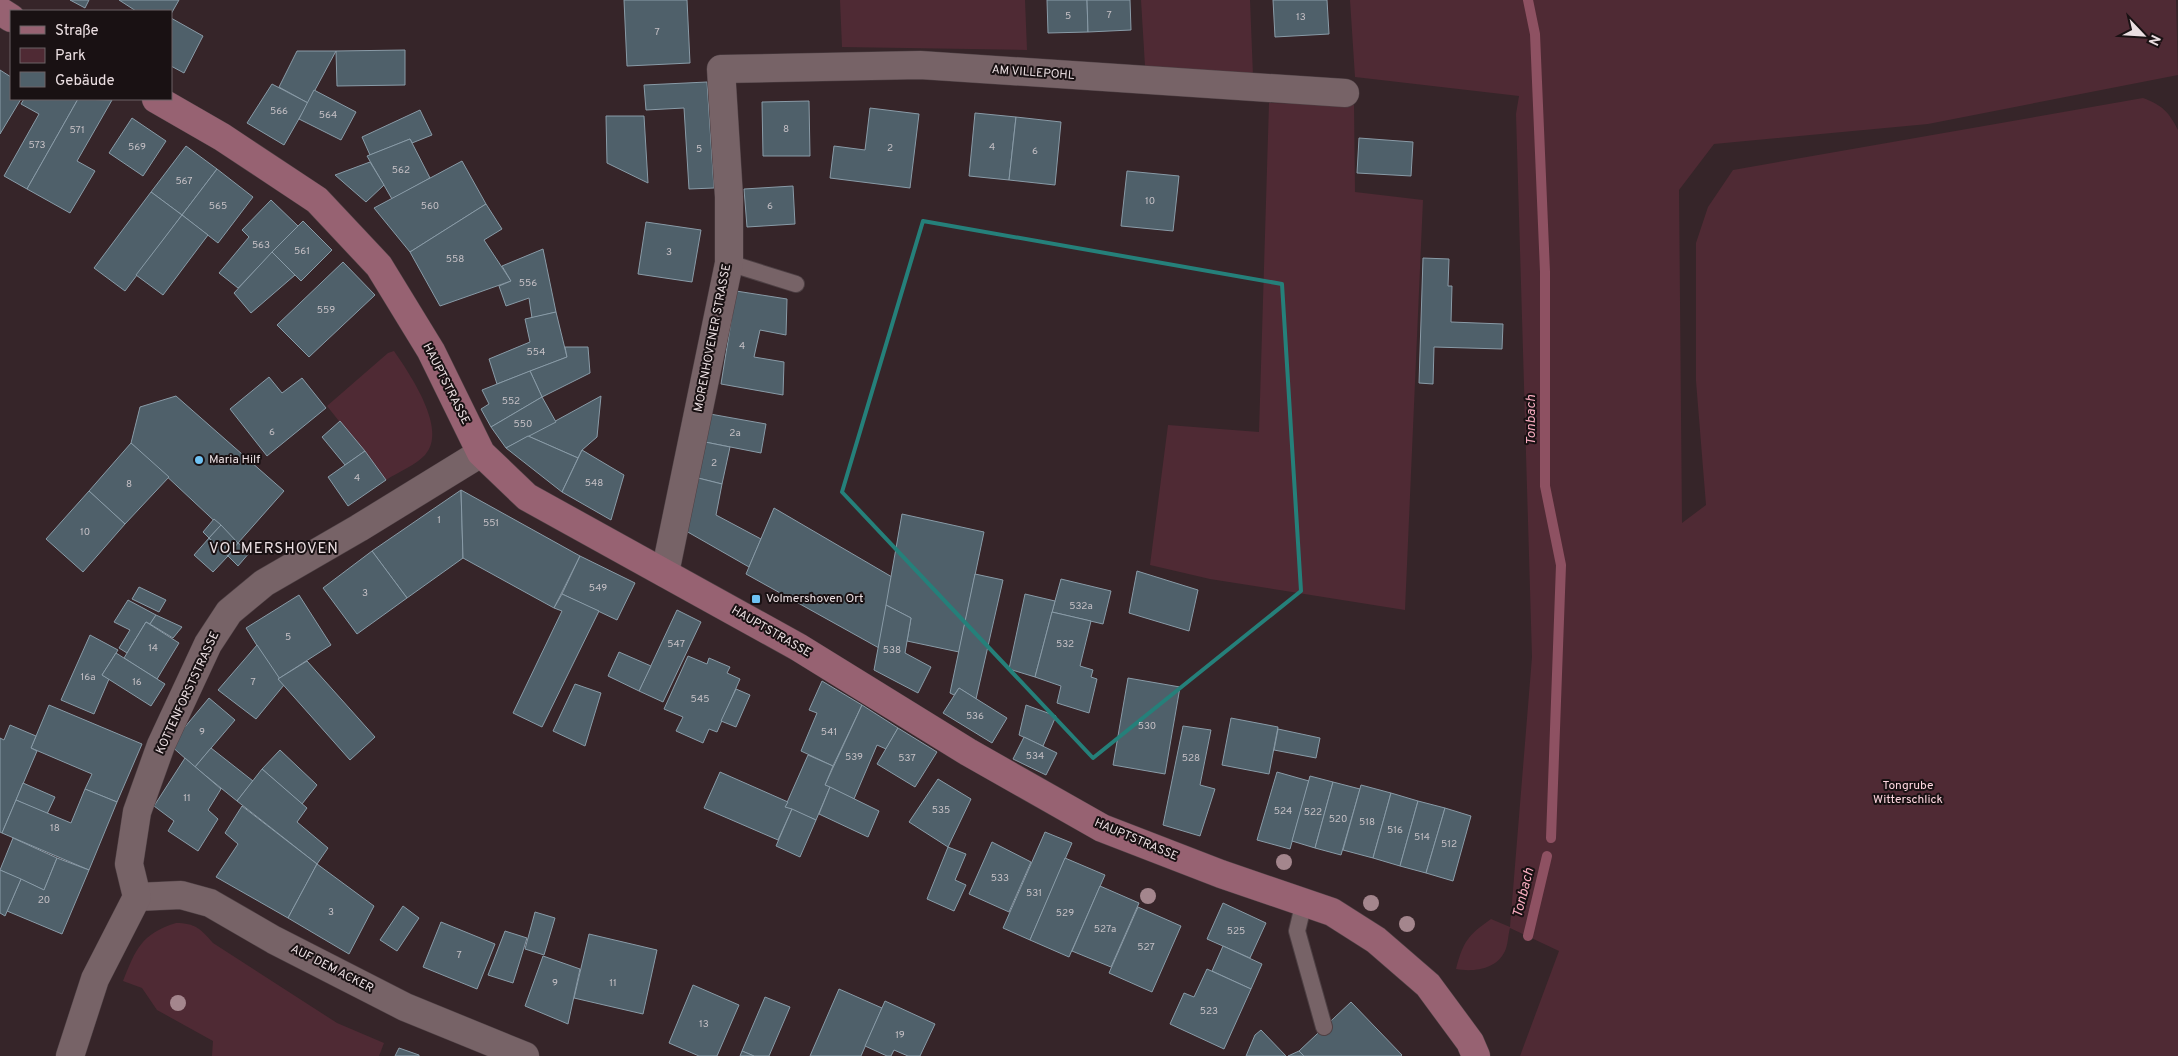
<svg xmlns="http://www.w3.org/2000/svg" width="2178" height="1056" viewBox="0 0 2178 1056" font-family="Overpass,sans-serif">
  <style>
    .green { fill: #4f2a34 }
    .lines { fill: none; stroke-linecap: round; stroke-linejoin: round }
    .stream { stroke: #8e5162; stroke-width: 10 }
    .building { fill: #4f606a; stroke: #899ba7 }
    .service-casing { stroke: #4e4044; stroke-width: 18 }
    .minor-casing { stroke: #4e4044; stroke-width: 29 }
    .secondary-casing { stroke: #4e4044; stroke-width: 29 }
    .service { stroke: #776367; stroke-width: 16 }
    .minor { stroke: #776367; stroke-width: 28 }
    .secondary { stroke: #976272; stroke-width: 28 }
    .tree { fill: #a4868d }
    .marked { fill: none; stroke: #25807a; stroke-width: 4; stroke-linejoin: round }
    .poi-dot { fill: #6ec2f3; stroke: #191113; stroke-width: 2 }
    .labels { text-anchor: middle; dominant-baseline: central; stroke-width: 4; stroke-linejoin: round; paint-order: stroke }
    .number-label { font-size: 10px; fill: #c4bfc4 }
    .street-label { font-size: 12px; fill: #ebdfe2; stroke: #191113 }
    .poi-label { font-size: 12px; fill: #ebdfe2; stroke: #191113; text-anchor: start }
    .park-label { font-size: 12px; fill: #fed6df; stroke: #191113 }
    .water-label { font-size: 14px; font-style: italic; fill: #f8acbf; stroke: #191113 }
    .quarter-label { font-size: 15px; letter-spacing: 1px; fill: #ebdfe2; stroke: #191113 }
  </style>
  <rect width="100%" height="100%" fill="#362529"/>
  <!-- green -->
  <g class="green">
    <polygon points="840,0 1025,0 1027,50 842,47"/>
    <polygon points="1141,0 1250,0 1253,76 1145,66"/>
    <path d="M1350,0H2176L2178,75L1928,124L1714,144L1679,190L1682,523L1706,505L1696,381V243L1708,207L1733,170L2143,98C2162,105 2169,112 2178,130V1056H1520L1559,951L1510,928C1508,935 1508,945 1505,951C1496,970 1473,972 1456,969C1463,942 1468,935 1491,919L1510,927L1532,657L1516,114L1519,96L1355,77Z"/>
    <polygon points="1269,103 1354,105 1355,192 1423,200 1405,610 1210,579 1150,565 1168,425 1259,432"/>
    <path d="M394,351C409,373 449,430 425,455C416,465 398,472 386,480L327,406L388,353Z"/>
    <path d="M176,923C195,923 201,929 213,943L337,1023L384,1043L379,1056H212L213,1041L157,1010L142,988L123,981C136,949 141,934 176,923Z"/>
  </g>
  <g class="lines">
    <!-- stream -->
    <g class="stream">
      <polyline points="1528,0 1535,34 1545,272 1545,486 1561,565 1551,838"/>
      <polyline points="1528,936 1547,856"/>
    </g>
  </g>
  <!-- building -->
  <g class="building">
    <polygon points="70,0 89,0 85,8"/>
    <polygon points="119,0 179,0 171,14 171,11 136,11"/>
    <polygon points="624,0 687,0 690,63 627,66"/>
    <polygon points="1047,0 1087,0 1088,32 1048,33"/>
    <polygon points="1087,0 1130,0 1131,30 1088,32"/>
    <polygon points="1273,0 1327,0 1329,34 1275,37"/>
    <polygon points="171,18 203,36 184,73 171,66"/>
    <polygon points="405,50 405,85 337,86 336,51"/>
    <polygon points="297,51 336,51 308,103 279,87"/>
    <polygon points="0,70 11,77 11,99 21,99 0,134"/>
    <polygon points="707,82 714,188 689,189 684,108 646,110 644,85"/>
    <polygon points="272,84 308,103 284,145 247,123"/>
    <polygon points="314,90 356,112 341,140 299,119"/>
    <polygon points="24,99 78,99 27,189 4,176 39,114 21,104"/>
    <polygon points="78,99 112,100 77,161 95,171 70,213 27,189"/>
    <polygon points="809,101 810,156 763,156 762,102"/>
    <polygon points="870,108 919,114 910,188 830,178 834,146 865,150"/>
    <polygon points="420,110 432,135 412,143 410,139 370,155 362,137"/>
    <polygon points="975,113 1016,117 1009,180 969,176"/>
    <polygon points="606,116 644,116 648,183 607,163"/>
    <polygon points="1016,117 1061,122 1055,185 1009,180"/>
    <polygon points="132,118 166,141 143,176 109,153"/>
    <polygon points="1359,138 1413,142 1411,176 1357,173"/>
    <polygon points="410,139 430,178 392,199 367,156"/>
    <polygon points="186,146 217,169 182,215 151,192"/>
    <polygon points="462,161 486,204 410,252 374,208"/>
    <polygon points="370,162 384,185 366,202 335,175"/>
    <polygon points="217,169 253,197 218,243 182,215"/>
    <polygon points="1127,171 1179,176 1173,231 1121,226"/>
    <polygon points="793,186 795,224 747,227 744,189"/>
    <polygon points="151,192 182,215 125,291 94,268"/>
    <polygon points="271,200 298,226 238,288 219,273 249,237 242,230"/>
    <polygon points="486,204 502,229 484,240 511,281 440,306 410,252"/>
    <polygon points="182,215 208,235 163,295 136,275"/>
    <polygon points="303,221 332,250 301,281 272,252"/>
    <polygon points="646,222 701,230 692,282 638,274"/>
    <polygon points="543,249 556,312 532,318 529,298 506,306 499,286 511,281 502,266"/>
    <polygon points="272,252 295,275 251,313 234,293"/>
    <polygon points="1423,258 1449,259 1448,286 1452,286 1451,322 1503,324 1502,349 1434,347 1433,384 1419,383"/>
    <polygon points="343,262 375,295 309,357 277,325"/>
    <polygon points="736,291 787,299 786,335 760,330 754,357 784,362 783,395 721,384"/>
    <polygon points="556,312 567,357 497,384 489,359 530,342 525,319"/>
    <polygon points="565,347 588,347 590,373 542,397 530,371 567,357"/>
    <polygon points="530,371 542,397 491,427 481,409 489,404 482,390"/>
    <polygon points="269,377 282,393 302,378 326,408 267,456 230,409"/>
    <polygon points="176,396 284,491 238,543 131,443 140,407"/>
    <polygon points="601,396 597,437 582,450 578,458 528,436"/>
    <polygon points="542,397 556,422 506,448 491,427"/>
    <polygon points="710,414 766,424 761,453 705,442"/>
    <polygon points="340,421 365,451 345,465 322,437"/>
    <polygon points="528,436 578,458 562,492 506,448"/>
    <polygon points="705,442 730,447 722,484 698,478"/>
    <polygon points="131,443 169,477 125,524 89,491"/>
    <polygon points="582,450 624,475 611,520 562,492"/>
    <polygon points="365,451 386,480 348,506 328,477"/>
    <polygon points="698,478 722,484 716,515 761,539 749,567 686,531"/>
    <polygon points="461,490 463,558 407,598 372,551"/>
    <polygon points="461,490 580,556 554,608 463,558"/>
    <polygon points="89,491 125,524 83,572 46,539"/>
    <polygon points="774,508 892,577 879,648 746,574"/>
    <polygon points="902,514 984,532 959,652 907,641 911,618 886,605"/>
    <polygon points="214,519 221,525 209,538 203,532"/>
    <polygon points="221,525 238,543 228,556 209,538"/>
    <polygon points="209,538 228,556 213,572 194,555"/>
    <polygon points="238,543 250,552 238,566 228,556"/>
    <polygon points="372,551 407,598 357,634 323,588"/>
    <polygon points="580,556 635,583 617,620 562,594"/>
    <polygon points="1137,571 1198,590 1189,631 1129,613"/>
    <polygon points="975,574 1003,580 976,699 959,688 954,695 950,693"/>
    <polygon points="1061,579 1111,591 1103,624 1052,612"/>
    <polygon points="139,587 166,600 159,612 132,599"/>
    <polygon points="562,594 599,611 542,727 513,713 562,611 554,608"/>
    <polygon points="1025,594 1055,601 1035,677 1009,669"/>
    <polygon points="299,595 331,645 278,679 246,628"/>
    <polygon points="128,600 156,615 150,624 146,622 127,653 119,648 130,630 114,622"/>
    <polygon points="886,605 911,618 905,653 931,667 918,693 874,670"/>
    <polygon points="677,610 701,622 663,702 639,691"/>
    <polygon points="1052,612 1091,621 1080,666 1093,670 1091,677 1097,679 1089,713 1057,703 1061,686 1035,677"/>
    <polygon points="156,615 182,627 173,638 150,624"/>
    <polygon points="146,622 179,643 157,679 124,658"/>
    <polygon points="90,635 118,650 102,675 109,679 94,714 61,700"/>
    <polygon points="257,645 284,685 256,719 218,690"/>
    <polygon points="619,652 651,666 639,691 608,676"/>
    <polygon points="116,653 165,684 151,706 102,675"/>
    <polygon points="688,656 707,664 709,658 730,667 727,673 740,679 717,732 709,729 703,743 676,731 683,717 664,709"/>
    <polygon points="307,661 375,737 350,760 278,679"/>
    <polygon points="1128,678 1180,687 1165,774 1113,765"/>
    <polygon points="822,681 862,705 833,766 801,751 817,713 809,710"/>
    <polygon points="575,684 601,693 585,746 553,731"/>
    <polygon points="959,688 1007,718 992,743 943,713"/>
    <polygon points="736,689 750,695 736,727 721,721"/>
    <polygon points="209,698 235,720 195,767 170,745"/>
    <polygon points="49,705 142,744 117,802 85,789 92,774 31,748"/>
    <polygon points="862,705 898,728 886,749 877,745 854,799 825,785"/>
    <polygon points="1026,705 1056,716 1043,746 1019,735"/>
    <polygon points="1231,718 1278,727 1269,774 1222,765"/>
    <polygon points="10,725 36,736 31,748 37,751 2,833 0,832 0,738 4,740"/>
    <polygon points="1183,726 1211,730 1200,785 1215,789 1200,836 1163,825"/>
    <polygon points="898,728 937,752 915,787 877,764"/>
    <polygon points="1278,729 1320,738 1316,758 1274,750"/>
    <polygon points="1024,737 1057,753 1046,775 1013,759"/>
    <polygon points="211,748 253,781 237,801 195,767"/>
    <polygon points="280,750 317,785 302,804 262,769"/>
    <polygon points="808,755 833,766 825,785 830,787 816,820 785,807"/>
    <polygon points="185,758 221,789 208,810 218,819 198,851 168,831 174,821 154,806"/>
    <polygon points="262,769 307,808 297,822 328,848 317,864 237,801"/>
    <polygon points="720,772 788,802 785,807 792,809 778,840 704,808"/>
    <polygon points="1277,772 1309,781 1290,849 1257,840"/>
    <polygon points="1310,776 1333,782 1315,848 1292,841"/>
    <polygon points="938,779 971,799 948,847 909,822"/>
    <polygon points="1333,782 1360,789 1341,855 1315,848"/>
    <polygon points="23,783 55,797 47,814 16,800"/>
    <polygon points="1361,785 1391,793 1373,858 1343,850"/>
    <polygon points="830,787 879,811 868,837 819,814"/>
    <polygon points="85,789 117,802 89,870 2,833 16,800 71,823"/>
    <polygon points="1391,793 1418,801 1400,866 1373,858"/>
    <polygon points="1418,801 1445,808 1426,873 1400,866"/>
    <polygon points="242,806 317,864 288,918 216,877 238,844 225,833"/>
    <polygon points="1445,808 1471,816 1453,881 1426,873"/>
    <polygon points="792,809 816,820 800,857 776,846"/>
    <polygon points="1045,832 1072,843 1030,940 1003,928"/>
    <polygon points="13,838 57,858 44,890 0,870"/>
    <polygon points="992,842 1031,862 1009,912 969,894"/>
    <polygon points="948,847 966,854 955,880 966,885 954,911 927,899"/>
    <polygon points="57,858 89,870 62,934 7,911 21,879 44,890"/>
    <polygon points="1065,858 1105,875 1069,957 1030,940"/>
    <polygon points="317,864 374,906 349,954 288,918"/>
    <polygon points="0,870 21,879 5,916 0,913"/>
    <polygon points="1100,886 1139,903 1111,967 1072,951"/>
    <polygon points="1223,903 1266,923 1250,958 1207,939"/>
    <polygon points="403,906 419,918 397,951 380,940"/>
    <polygon points="1138,907 1181,926 1152,992 1109,973"/>
    <polygon points="535,912 555,918 544,955 525,949"/>
    <polygon points="441,922 495,944 477,989 423,967"/>
    <polygon points="505,931 527,938 513,983 488,975"/>
    <polygon points="589,934 657,950 643,1014 574,998"/>
    <polygon points="1223,946 1262,964 1251,989 1212,971"/>
    <polygon points="543,956 580,969 568,1024 525,1006"/>
    <polygon points="1207,969 1251,989 1224,1049 1170,1024 1184,993 1194,997"/>
    <polygon points="693,985 739,1005 717,1056 699,1056 669,1043"/>
    <polygon points="839,989 882,1008 861,1056 810,1056"/>
    <polygon points="765,997 790,1007 769,1056 754,1056 742,1051"/>
    <polygon points="885,1001 935,1024 920,1056 908,1056 894,1050 891,1056 887,1056 865,1046"/>
    <polygon points="1351,1002 1402,1055 1401,1056 1304,1056 1299,1051"/>
    <polygon points="1261,1030 1286,1056 1246,1056 1255,1035"/>
    <polygon points="399,1048 419,1055 419,1056 395,1056"/>
    <polygon points="742,1051 754,1056 740,1056"/>
    <polygon points="1299,1051 1304,1056 1288,1056"/>
  </g>
  <g class="lines">
    <defs>
      <g id="service">
        <polyline points="729,263 796,284"/>
        <polyline points="1304,902 1297,931 1324,1027"/>
      </g>
      <g id="minor">
        <polyline points="665,573 729,263 729,197 721,69 920,65 1345,93"/>
        <polyline points="137,897 181,895 210,903 274,940 405,1007 525,1056"/>
        <polyline points="70,1056 95,979 137,897 129,864 137,812 161,745 208,644 229,612 264,583 359,528 481,453"/>
      </g>
      <g id="secondary">
        <polyline points="0,11 11,18"/>
        <polyline points="156,99 222,137 317,200 379,266 431,351 481,453 527,497 798,647 968,752 1102,828 1221,874 1332,912 1376,940 1428,985 1470,1042 1476,1056"/>
      </g>
    </defs>
    <!-- service casing -->
    <use href="#service" class="service-casing"/>
    <!-- minor casing -->
    <use href="#minor" class="minor-casing"/>
    <!-- secondary casing -->
    <use href="#secondary" class="secondary-casing"/>
    <!-- service -->
    <use href="#service" class="service"/>
    <!-- minor -->
    <use href="#minor" class="minor"/>
    <!-- secondary -->
    <use href="#secondary" class="secondary"/>
  </g>
  <!-- trees -->
  <g class="tree">
    <circle cx="1284" cy="862" r="8"/>
    <circle cx="1148" cy="896" r="8"/>
    <circle cx="1371" cy="903" r="8"/>
    <circle cx="1407" cy="924" r="8"/>
    <circle cx="178" cy="1003" r="8"/>
  </g>
  <!-- marked area -->
  <path class="marked" d="M923,221L1282,284L1301,591L1093,758L842,492Z"/>
  <!-- markers -->
  <g class="poi-dot">
    <circle cx="199" cy="460" r="5"/>
    <rect x="751" y="594" width="10" height="10" rx="2.5"/>
  </g>
  <g class="labels">
    <!-- number labels -->
    <g class="number-label">
      <text x="1109" y="15">7</text>
      <text x="1068" y="16">5</text>
      <text x="1301" y="17">13</text>
      <text x="657" y="32">7</text>
      <text x="279" y="111">566</text>
      <text x="328" y="115">564</text>
      <text x="786" y="129">8</text>
      <text x="77" y="130">571</text>
      <text x="37" y="145">573</text>
      <text x="137" y="147">569</text>
      <text x="992" y="147">4</text>
      <text x="890" y="148">2</text>
      <text x="699" y="149">5</text>
      <text x="1035" y="151">6</text>
      <text x="401" y="170">562</text>
      <text x="184" y="181">567</text>
      <text x="1150" y="201">10</text>
      <text x="218" y="206">565</text>
      <text x="430" y="206">560</text>
      <text x="770" y="206">6</text>
      <text x="261" y="245">563</text>
      <text x="302" y="251">561</text>
      <text x="669" y="252">3</text>
      <text x="455" y="259">558</text>
      <text x="528" y="283">556</text>
      <text x="326" y="310">559</text>
      <text x="742" y="346">4</text>
      <text x="536" y="352">554</text>
      <text x="511" y="401">552</text>
      <text x="523" y="424">550</text>
      <text x="272" y="432">6</text>
      <text x="735" y="433">2a</text>
      <text x="714" y="463">2</text>
      <text x="357" y="478">4</text>
      <text x="594" y="483">548</text>
      <text x="129" y="484">8</text>
      <text x="439" y="520">1</text>
      <text x="491" y="523">551</text>
      <text x="85" y="532">10</text>
      <text x="598" y="588">549</text>
      <text x="365" y="593">3</text>
      <text x="1081" y="606">532a</text>
      <text x="288" y="637">5</text>
      <text x="676" y="644">547</text>
      <text x="1065" y="644">532</text>
      <text x="153" y="648">14</text>
      <text x="892" y="650">538</text>
      <text x="88" y="677">16a</text>
      <text x="137" y="682">16</text>
      <text x="253" y="682">7</text>
      <text x="700" y="699">545</text>
      <text x="975" y="716">536</text>
      <text x="1147" y="726">530</text>
      <text x="202" y="732">9</text>
      <text x="829" y="732">541</text>
      <text x="1035" y="756">534</text>
      <text x="854" y="757">539</text>
      <text x="907" y="758">537</text>
      <text x="1191" y="758">528</text>
      <text x="187" y="798">11</text>
      <text x="941" y="810">535</text>
      <text x="1283" y="811">524</text>
      <text x="1313" y="812">522</text>
      <text x="1338" y="819">520</text>
      <text x="1367" y="822">518</text>
      <text x="55" y="828">18</text>
      <text x="1395" y="830">516</text>
      <text x="1422" y="837">514</text>
      <text x="1449" y="844">512</text>
      <text x="1000" y="878">533</text>
      <text x="1034" y="893">531</text>
      <text x="44" y="900">20</text>
      <text x="331" y="912">3</text>
      <text x="1065" y="913">529</text>
      <text x="1105" y="929">527a</text>
      <text x="1236" y="931">525</text>
      <text x="1146" y="947">527</text>
      <text x="459" y="955">7</text>
      <text x="555" y="983">9</text>
      <text x="613" y="983">11</text>
      <text x="1209" y="1011">523</text>
      <text x="704" y="1024">13</text>
      <text x="900" y="1035">19</text>
    </g>
    <!-- street labels -->
    <g class="street-label">
      <text transform="translate(1033 73) rotate(4)">AM VILLEPOHL</text>
      <text transform="translate(713 338) rotate(-79)">MORENHOVENER STRASSE</text>
      <text transform="translate(446 384) rotate(63)">HAUPTSTRASSE</text>
      <text transform="translate(771 632) rotate(30)">HAUPTSTRASSE</text>
      <text transform="translate(188 693) rotate(-65)">KOTTENFORSTSTRASSE</text>
      <text transform="translate(1136 840) rotate(23)">HAUPTSTRASSE</text>
      <text transform="translate(332 969) rotate(27)">AUF DEM ACKER</text>
    </g>
    <!-- poi labels -->
    <g class="poi-label">
      <text x="209" y="460">Maria Hilf</text>
      <text x="766" y="599">Volmershoven Ort</text>
    </g>
    <!-- park labels -->
    <g class="park-label">
      <text x="1908" y="786">Tongrube<tspan x="1908" dy="14">Witterschlick</tspan></text>
    </g>
    <!-- water labels -->
    <g class="water-label">
      <text transform="translate(1531 420) rotate(-90)">Tonbach</text>
      <text transform="translate(1524 893) rotate(-76)">Tonbach</text>
    </g>
    <!-- quarter labels -->
    <g class="quarter-label">
      <text x="274" y="549">VOLMERSHOVEN</text>
    </g>
  </g>
  <!-- legend -->
  <rect x="10" y="10" width="162" height="90" fill="#191113" stroke="#6d6366"/>
  <rect x="20" y="26" width="25" height="8" fill="#976272" stroke="#6d6366"/>
  <text x="55" y="35" font-size="15" fill="#ebdfe2">Straße</text>
  <rect x="20" y="48" width="25" height="15" fill="#4f2a34" stroke="#6d6366"/>
  <text x="55" y="60" font-size="15" fill="#ebdfe2">Park</text>
  <rect x="20" y="72" width="25" height="15" fill="#4f606a" stroke="#6d6366"/>
  <text x="55" y="85" font-size="15" fill="#ebdfe2">Gebäude</text>
  <!-- north arrow -->
  <g transform="translate(2143 35) rotate(115)" stroke="#191113" stroke-width="4" paint-order="stroke">
  <path d="M0-4L9 19L0 12L-9 19Z" fill="#ebdfe2"/>
  <text y="-8" font-size="14" font-weight="bold" text-anchor="middle" fill="#ebdfe2">N</text>
  </g>
</svg>
